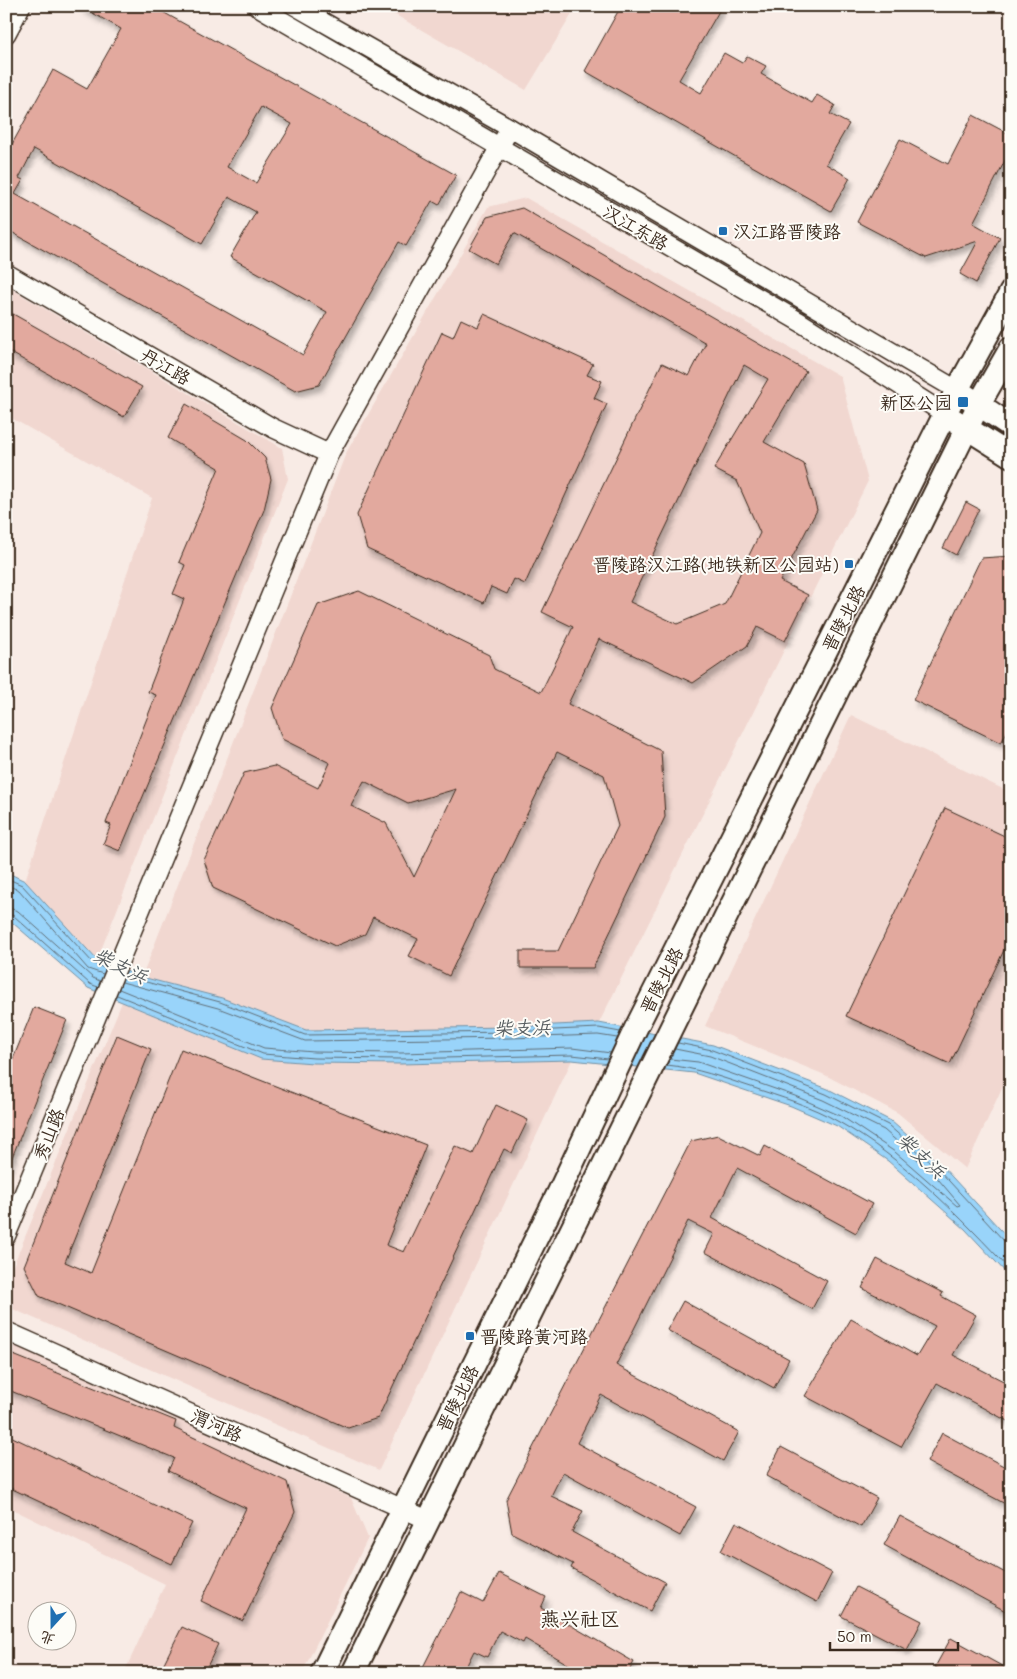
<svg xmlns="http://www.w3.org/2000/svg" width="1017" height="1679" viewBox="0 0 1017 1679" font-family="Mali,'LXGW WenKai TC',sans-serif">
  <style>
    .built { fill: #f1d7d0 }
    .water { fill: #99d4fa; stroke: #7390a2 }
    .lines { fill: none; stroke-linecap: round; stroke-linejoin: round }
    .shore { stroke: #616e76; stroke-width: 1 }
    .building { fill: #e2a99e; stroke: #3b2a1e; fill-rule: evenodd; filter: url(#shadow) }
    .minor-casing { stroke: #3b2a1e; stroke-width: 21 }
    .major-casing { stroke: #3b2a1e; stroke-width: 26 }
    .minor { stroke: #fdfcf7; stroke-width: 18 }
    .major { stroke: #fdfcf7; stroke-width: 22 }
    .poi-dot { fill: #1f6fb2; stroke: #fdfcf7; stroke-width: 2 }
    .labels { text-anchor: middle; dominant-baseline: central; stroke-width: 4; stroke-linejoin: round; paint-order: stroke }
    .street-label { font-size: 18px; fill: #3b2a1e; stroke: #fdfcf7 }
    .poi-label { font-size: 18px; fill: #3b2a1e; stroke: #fdfcf7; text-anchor: start }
    .water-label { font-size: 19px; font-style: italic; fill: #575d60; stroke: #fdfcf7 }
    .quarter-label { font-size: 20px; fill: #3b2a1e; stroke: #fdfcf7 }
  </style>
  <defs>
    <filter id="shadow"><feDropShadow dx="3" dy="5.5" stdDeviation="2.5" flood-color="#0004"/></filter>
  </defs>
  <rect width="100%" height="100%" fill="#f8ebe5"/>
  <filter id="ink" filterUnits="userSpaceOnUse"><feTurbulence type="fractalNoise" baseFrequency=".02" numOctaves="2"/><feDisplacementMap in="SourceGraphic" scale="10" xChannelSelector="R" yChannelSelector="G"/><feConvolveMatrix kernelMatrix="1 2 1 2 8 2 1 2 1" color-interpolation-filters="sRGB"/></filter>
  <g filter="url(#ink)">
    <!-- built -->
    <g class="built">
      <polygon points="380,6 577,6 526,90"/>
      <polygon points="526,198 840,376 868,481 599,1023 510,1027 306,1030 222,998 142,977 346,453 488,207"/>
      <polygon points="6,286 282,448 288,479 97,960 25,881 152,498 6,415"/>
      <polygon points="851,715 1011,793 1011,1068 965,1169 898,1113 825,1075 705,1026"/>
      <polygon points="122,1002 261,1059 313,1063 401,1064 572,1060 379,1470 6,1306 6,1283"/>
      <polygon points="6,1342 351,1498 368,1538 302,1673 124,1673 165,1584 6,1506"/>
    </g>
    <!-- water -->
    <polygon class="water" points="6,872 25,881 97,960 142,977 222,998 306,1030 510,1027 599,1023 713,1045 828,1089 891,1121 941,1165 1011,1241 1011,1278 965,1229 888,1161 837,1126 791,1106 694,1073 572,1060 401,1064 313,1063 261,1059 88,988 6,917"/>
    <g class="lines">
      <!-- shore -->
      <g class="shore">
        <polyline points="6,878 22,885 93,963 106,969"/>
        <polyline points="6,885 19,890 88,969 103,974"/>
        <polyline points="6,907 18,911 93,978 100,981"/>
        <polyline points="6,913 14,916 90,984 98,987"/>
        <polyline points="124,976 220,1002 305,1035 510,1032 599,1028 620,1032"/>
        <polyline points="122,982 218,1008 305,1041 510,1038 598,1035 617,1038"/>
        <polyline points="119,989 264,1048 314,1052 401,1053 572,1048 611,1053"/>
        <polyline points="117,995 263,1054 314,1058 401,1059 572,1055 608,1059"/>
        <polyline points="678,1043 712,1050 826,1094 888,1125 938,1169 1005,1242 1011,1244"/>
        <polyline points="670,1059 698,1062 795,1096 841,1116 895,1152 957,1206 960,1205 933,1173 884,1130 823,1100 710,1056 675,1049"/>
        <path d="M667,1065C697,1068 723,1078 751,1087C780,1097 812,1106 839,1122C903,1158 961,1217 1011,1271"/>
      </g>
    </g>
    <!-- building -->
    <g class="building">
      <path d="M80,6H152L456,175L439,205L432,201L406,246L399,242L319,385L295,391L6,229V155L53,70L87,89L121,29ZM261,107L292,124L256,183L227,167ZM34,149L202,244L229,197L256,212L230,257L327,312L303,355L15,194L23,180L19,178Z"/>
      <polygon points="621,6 722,6 679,80 701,93 724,53 742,63 747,56 766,66 761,74 812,103 817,95 835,105 830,114 849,124 826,164 850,178 831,211 585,71"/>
      <polygon points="973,115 1011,135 1011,149 973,223 1000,238 976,283 960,274 978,241 926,258 857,222 900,139 948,164"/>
      <path d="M522,208L806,371L764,442L804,464L817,510L780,581L808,595L785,641L757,627L747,646L693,683L599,639L568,704L661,751L665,817L593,968H520V951H558L618,826L604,775L557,752L449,976L409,956L418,939L373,917L365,934L335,946L213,888L204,860L244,773L274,766L318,788L330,763L282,739L272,708L318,605L359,591L489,655L494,669L541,692L573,627L542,612L662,363L689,376L706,343L514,233L496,264L469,249L487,217ZM744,365L768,379L714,469L737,481L760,533L725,604L677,624L630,602ZM364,781L408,803L456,789L414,877L386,823L351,806Z"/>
      <polygon points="6,310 142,387 124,417 6,350"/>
      <polygon points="484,314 593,364 587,375 602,381 594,398 607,404 525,584 514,579 507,594 491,587 484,603 367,549 357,515 442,332 453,337 461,319 478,327"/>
      <polygon points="186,404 247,440 265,458 271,479 264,510 120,851 103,844 111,825 106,823 156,695 148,692 184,599 173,594 185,565 179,562 219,468 168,438"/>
      <polygon points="966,502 979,509 956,555 943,548"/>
      <polygon points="1011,556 1011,724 1001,743 913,700 981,558"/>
      <polygon points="945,808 1011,839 1011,950 1005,948 950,1064 846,1016"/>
      <polygon points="34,1007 67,1020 7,1170 6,1076"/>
      <polygon points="117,1035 151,1049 65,1262 91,1273 181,1049 426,1145 386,1245 404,1252 455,1146 473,1154 496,1105 528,1120 512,1153 504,1149 378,1418 348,1428 39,1296 24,1266"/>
      <polygon points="718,1135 760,1156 765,1146 872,1204 856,1233 737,1168 712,1218 827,1281 812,1309 705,1252 714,1234 688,1221 616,1365 739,1432 723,1461 601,1395 577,1443 696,1507 680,1536 563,1472 551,1496 583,1511 572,1532 665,1582 650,1611 571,1568 573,1564 512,1533 506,1500 691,1141"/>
      <polygon points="877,1259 943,1293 941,1296 976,1315 953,1355 1011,1385 1011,1423 937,1383 901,1447 805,1396 851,1319 917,1356 935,1326 862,1288"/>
      <polygon points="683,1301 789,1359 774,1388 667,1330"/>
      <polygon points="6,1352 176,1421 174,1428 287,1482 295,1512 243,1621 201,1601 246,1508 168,1471 174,1458 6,1389"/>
      <polygon points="942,1433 1011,1470 1011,1507 927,1462"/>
      <polygon points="6,1434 192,1523 172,1564 6,1486"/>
      <polygon points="781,1447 877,1498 861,1527 766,1476"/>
      <polygon points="900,1516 1011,1576 1011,1614 884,1545"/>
      <polygon points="736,1522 832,1573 817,1602 721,1551"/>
      <polygon points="499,1573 546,1597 541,1608 634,1662 628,1673 583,1673 525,1639 523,1643 500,1631 487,1657 474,1651 463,1673 420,1673 461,1592 483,1603"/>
      <polygon points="856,1587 922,1621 907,1650 841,1616"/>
      <polygon points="182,1627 218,1644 204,1673 159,1673"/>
      <polygon points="951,1638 1011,1671 1011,1673 946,1673 935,1667"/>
    </g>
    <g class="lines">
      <defs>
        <g id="minor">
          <polyline points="257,6 800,322 945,414"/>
          <polyline points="295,6 510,128 957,390"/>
          <polyline points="6,34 21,6"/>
          <polyline points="6,273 273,428 329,454"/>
          <polyline points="6,1236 329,454 510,128"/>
          <polyline points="6,1331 428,1520"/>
        </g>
        <g id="major">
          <polyline points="966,396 1011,426"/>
          <polyline points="954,420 1011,456"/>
          <polyline points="322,1673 559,1192 636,1028 957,390 1011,292"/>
          <polyline points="353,1673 979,404 1011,348"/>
        </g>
      </defs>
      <!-- minor casing -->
      <use href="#minor" class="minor-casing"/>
      <!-- major casing -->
      <use href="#major" class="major-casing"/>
      <!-- minor -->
      <use href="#minor" class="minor"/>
      <!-- major -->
      <use href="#major" class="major"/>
    </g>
  </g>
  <!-- markers -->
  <g class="poi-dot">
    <rect x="718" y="226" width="10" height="10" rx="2.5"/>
    <rect x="957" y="396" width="12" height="12" rx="2.5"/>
    <rect x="844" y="559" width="10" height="10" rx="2.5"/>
    <rect x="465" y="1331" width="10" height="10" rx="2.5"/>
  </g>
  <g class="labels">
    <!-- street labels -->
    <g class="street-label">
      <text transform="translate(636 227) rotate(30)">汉江东路</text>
      <text transform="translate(166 366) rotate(30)">丹江路</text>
      <text transform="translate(843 618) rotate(-63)">晋陵北路</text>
      <text transform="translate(661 980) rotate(-63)">晋陵北路</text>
      <text transform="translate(48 1134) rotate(-68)">秀山路</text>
      <text transform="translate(457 1398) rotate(-64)">晋陵北路</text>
      <text transform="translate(217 1425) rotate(24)">渭河路</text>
    </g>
    <!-- poi labels -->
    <g class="poi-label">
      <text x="733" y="231">汉江路晋陵路</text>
      <text x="952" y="402" text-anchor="end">新区公园</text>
      <text x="839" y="564" text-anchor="end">晋陵路汉江路(地铁新区公园站)</text>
      <text x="480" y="1336">晋陵路黄河路</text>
    </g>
    <!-- water labels -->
    <g class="water-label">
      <text transform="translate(121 965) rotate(26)">柴支浜</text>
      <text transform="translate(522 1027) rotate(-1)">柴支浜</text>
      <text transform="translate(922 1155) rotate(43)">柴支浜</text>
    </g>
    <!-- quarter labels -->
    <g class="quarter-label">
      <text x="580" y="1618">燕兴社区</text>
    </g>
  </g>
  <!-- margin -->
  <rect width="1017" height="1679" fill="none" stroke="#fdfcf7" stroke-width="25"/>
  <rect x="12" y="12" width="992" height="1654" fill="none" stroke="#3b2a1e" stroke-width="2" filter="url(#ink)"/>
  <!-- north arrow -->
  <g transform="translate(52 1626) rotate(201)"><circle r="24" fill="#fdfcf7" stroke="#afa8a0"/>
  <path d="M0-4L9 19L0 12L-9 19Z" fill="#1f6fb2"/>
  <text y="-8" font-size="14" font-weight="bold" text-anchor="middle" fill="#3b2a1e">北</text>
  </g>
  <!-- scale -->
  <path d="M830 1642v8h128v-8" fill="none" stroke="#3b2a1e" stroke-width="2.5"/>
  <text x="837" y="1642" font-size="15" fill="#3b2a1e" stroke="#fdfcf7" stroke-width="4" paint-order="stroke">50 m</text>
</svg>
